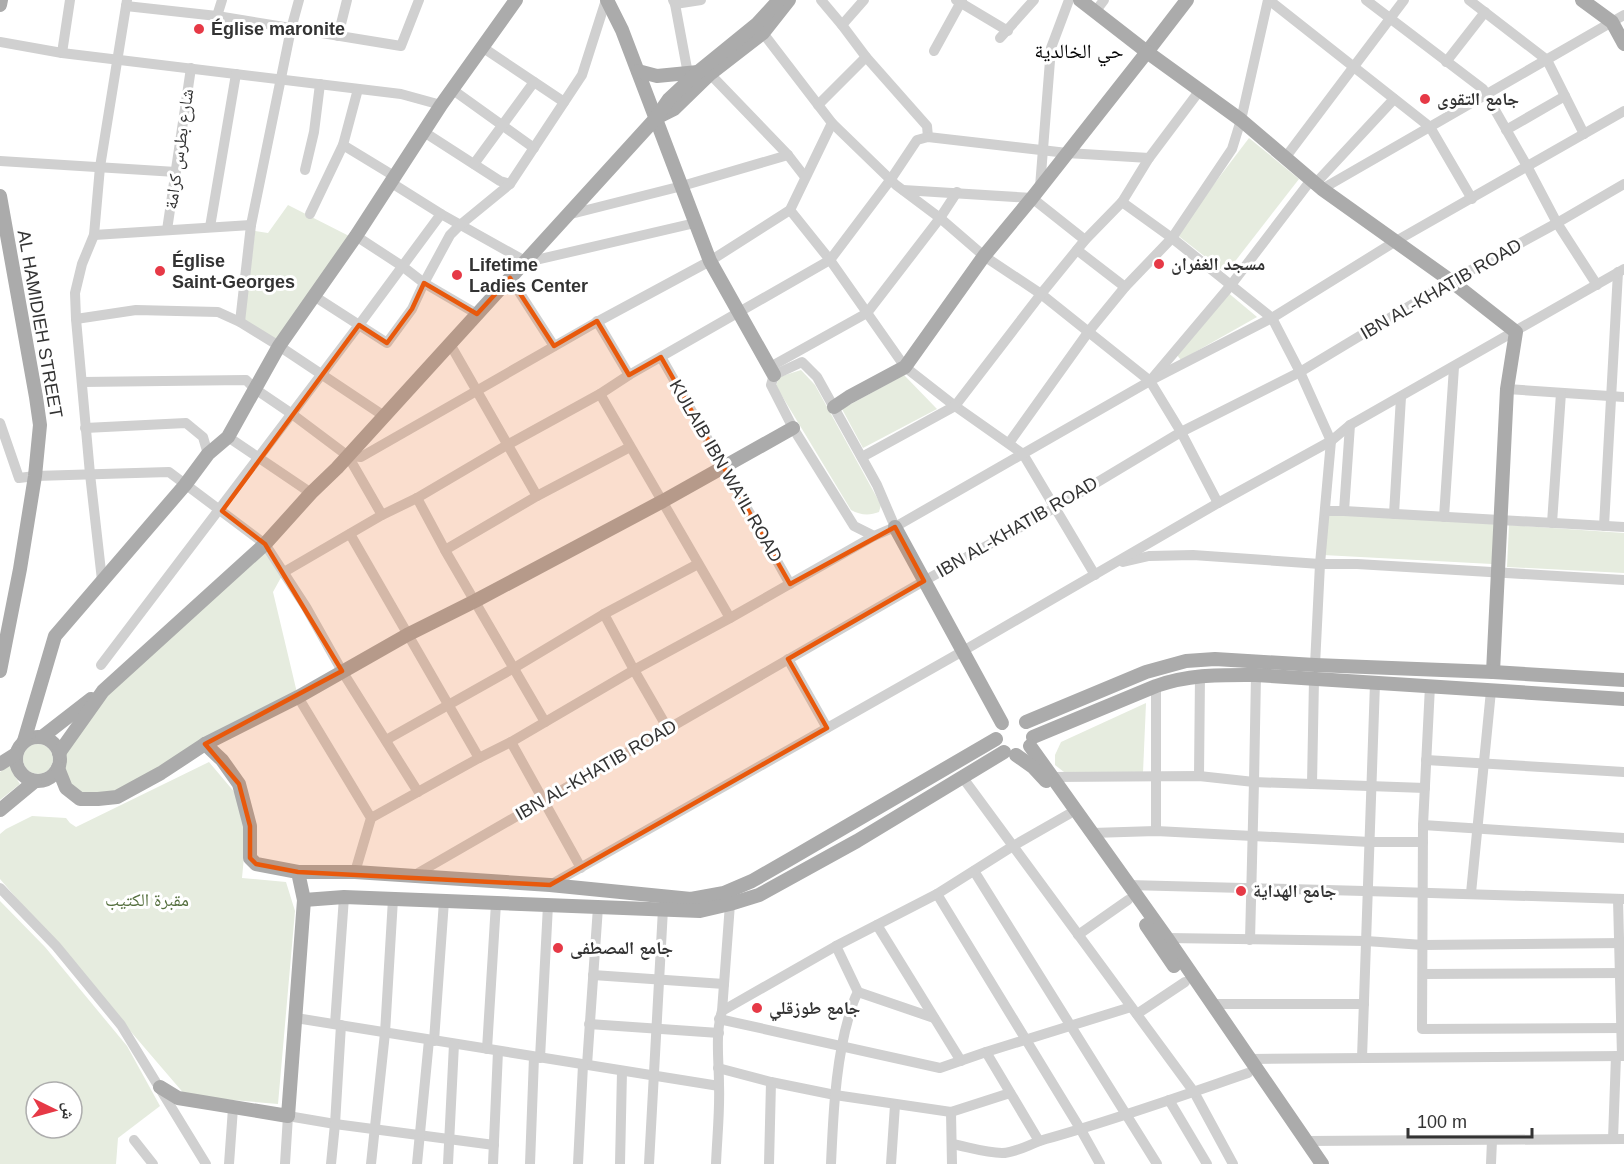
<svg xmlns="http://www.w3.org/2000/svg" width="1624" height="1164" viewBox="0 0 1624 1164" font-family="Arial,'Noto Naskh Arabic',sans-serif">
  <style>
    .green { fill: #e6ecdf; fill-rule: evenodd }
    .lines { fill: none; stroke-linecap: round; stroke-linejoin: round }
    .minor { stroke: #d0d0d0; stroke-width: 10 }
    .major { stroke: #ababab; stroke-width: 14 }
    .marked { fill: #e8590c; fill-opacity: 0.2; stroke: #e8590c; stroke-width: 4.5; stroke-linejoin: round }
    .poi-dot { fill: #e63946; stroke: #fff; stroke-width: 2 }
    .labels { text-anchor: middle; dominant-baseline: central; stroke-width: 6; stroke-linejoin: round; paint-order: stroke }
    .poi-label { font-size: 18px; font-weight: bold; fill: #333; stroke: #fff; text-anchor: start }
    .street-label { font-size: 18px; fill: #333; stroke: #fff }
    .park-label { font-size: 18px; fill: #56703f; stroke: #fff }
    .neighbourhood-label { font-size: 20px; fill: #000; stroke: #fff }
  </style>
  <rect width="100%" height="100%" fill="#fff"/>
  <!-- green -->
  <g class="green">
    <polygon points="1249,138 1299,179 1226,273 1176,234"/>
    <polygon points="288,205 353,238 276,339 244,321 255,231 268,233"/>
    <polygon points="1226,291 1257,317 1181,360 1177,355"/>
    <path d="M801,370L815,385L881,505L879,512C869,516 860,515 851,510L776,386L779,377Z"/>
    <polygon points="904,375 937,409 863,448 842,409"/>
    <polygon points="1326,513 1496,523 1492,564 1323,555"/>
    <polygon points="1509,525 1624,533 1624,573 1507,567"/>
    <polygon points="265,544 284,572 273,592 298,697 117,797 80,799 58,768 60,756 103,691"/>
    <polygon points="1146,703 1143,773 1064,772 1055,765 1055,755 1061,742"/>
    <circle cx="38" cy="759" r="15"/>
    <polygon points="209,762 236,794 246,835 242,878 286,882 295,911 278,1104 186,1096 0,879 0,834 6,829 32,816 66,818 70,823 76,827"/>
    <polygon points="10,765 14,775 20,784 0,800 0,772"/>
    <path d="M0,901L45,947L127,1046L160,1106L118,1138L116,1164H0ZM36,1092H72V1128H36Z"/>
  </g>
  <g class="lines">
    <!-- minor -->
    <g class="minor">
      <polyline points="673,0 675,4 688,74"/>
      <polyline points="821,0 842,25 866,57 927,126 928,137"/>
      <polyline points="956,0 1008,31"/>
      <polyline points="1269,0 1430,127 1472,199"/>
      <polyline points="1366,0 1483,89 1527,166 1557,223 1597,285"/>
      <polyline points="1469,0 1547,60 1584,134"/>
      <polyline points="675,4 701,0"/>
      <polyline points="126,6 217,16 401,46 419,0"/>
      <polyline points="1095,12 1104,0"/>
      <polyline points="217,16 222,0"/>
      <polyline points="842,25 864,0"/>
      <polyline points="763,33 832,123 896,185 940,218 984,256 1041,294 1150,381 1181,432 1218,503"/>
      <polyline points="338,36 347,0"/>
      <polyline points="1000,38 1034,0"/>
      <polyline points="0,42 62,53 401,94 441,105"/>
      <polyline points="482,47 564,102"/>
      <polyline points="934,51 962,0"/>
      <polyline points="62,53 70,0"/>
      <polyline points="1446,62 1485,12"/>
      <polyline points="710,74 788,155 805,177"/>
      <polyline points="453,90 534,148"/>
      <polyline points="818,105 866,57"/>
      <polyline points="1506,130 1565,96"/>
      <polyline points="424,132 500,181 510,184"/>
      <polyline points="343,145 394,176"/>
      <polyline points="1285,158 1404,0"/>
      <polyline points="0,161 176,172"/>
      <polyline points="474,164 534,82"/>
      <polyline points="305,170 314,132 320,84"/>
      <polyline points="390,182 441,214 525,261"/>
      <polyline points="1315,184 1394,99"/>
      <polyline points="1040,187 1051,48 1069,0"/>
      <polyline points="1322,189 1624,15"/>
      <polyline points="903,190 1032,198 1085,240"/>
      <polyline points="1122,202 1172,238 1272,318 1300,372 1331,441 1320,564 1315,665"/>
      <polyline points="790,210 830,260 905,367 955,406 1023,454 1095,575"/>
      <polyline points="310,214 343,145 358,89"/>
      <polyline points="567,215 682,186 788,155"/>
      <polyline points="210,227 236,74"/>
      <polyline points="167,230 191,68"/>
      <polyline points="94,235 251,225"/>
      <polyline points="356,236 402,266 424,283 477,314"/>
      <polyline points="1077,250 1125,287"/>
      <polyline points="523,263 695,223"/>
      <polyline points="510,278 554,346"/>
      <polyline points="314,296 387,343 412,309 424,283 450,235 460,225 510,184 582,75 606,0"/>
      <polyline points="76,319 136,310 218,312 240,322 279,346 384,416"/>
      <polyline points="597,321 629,375"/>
      <polyline points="240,322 251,225 291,29 299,0"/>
      <polyline points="450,344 537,496"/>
      <polyline points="661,357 790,584"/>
      <polyline points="770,367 867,313 940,218 957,192"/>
      <polyline points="1155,378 1272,318 1396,241 1624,111"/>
      <polyline points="82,382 246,380 255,389 292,414 348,456 382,515"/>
      <polyline points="1507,389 1624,397"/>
      <polyline points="600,394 730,618"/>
      <polyline points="0,423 19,478 35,476 169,472 265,544 306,607 342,671 418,792"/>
      <polyline points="85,428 186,423 203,437 208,454"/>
      <polyline points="228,437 311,493"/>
      <polyline points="1009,443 1089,331 1125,287 1172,238 1232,149 1241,120 1268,0"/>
      <polyline points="348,456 361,457 595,323 710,261 790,210 832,123"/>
      <polyline points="862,457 955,406 1041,294 1085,240 1122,202 1149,158 1200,90"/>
      <polyline points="417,498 446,552 545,722"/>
      <polyline points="1325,511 1344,511 1624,527"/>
      <polyline points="1344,511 1350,425"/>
      <polyline points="1394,514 1401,397"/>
      <polyline points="1444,517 1454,367"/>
      <polyline points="1552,523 1561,393"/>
      <polyline points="1604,526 1618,272"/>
      <polyline points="350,534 479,758"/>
      <polyline points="874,536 854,526 793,428 771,385 774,375 802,362 817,377 877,485 895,527"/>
      <polyline points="445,550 537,496 630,447"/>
      <polyline points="1123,562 1149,556 1193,555 1320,564 1357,564 1624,580"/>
      <polyline points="284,572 382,515 417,498 507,445 600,394 629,375 830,260 891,179 917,140 928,137 1067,153 1149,158"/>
      <polyline points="102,580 90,474 76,319 75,293 82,264 94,235 100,167 127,0"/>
      <polyline points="604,614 634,670 668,729"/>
      <polyline points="788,659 827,728"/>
      <polyline points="101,665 359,325 441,214"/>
      <polyline points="1156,686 1156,831"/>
      <polyline points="1430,686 1423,825 1422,1029 1624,1028"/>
      <polyline points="298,697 371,818 355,872"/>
      <polyline points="386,740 514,668 604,614 698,564"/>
      <polyline points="511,742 581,868"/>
      <polyline points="1426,760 1624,772"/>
      <polyline points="1199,776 1200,675"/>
      <polyline points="1052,777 1199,776 1254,782 1425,788"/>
      <polyline points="963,778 1194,1092 1233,1164"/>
      <polyline points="1312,784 1314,679"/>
      <polyline points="371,818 479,758 511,742 634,670 730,618 874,536 895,527 1150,381 1231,285 1311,180"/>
      <polyline points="1423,825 1624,838"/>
      <polyline points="1092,833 1156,831 1370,842 1423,842"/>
      <polyline points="974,871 1157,1164"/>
      <polyline points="413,876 924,581 1056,507 1181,432 1300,372 1451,281 1557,223 1624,184"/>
      <polyline points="550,885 963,651 1218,503 1331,441 1350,425 1624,269"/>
      <path d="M1128,885C1293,889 1459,893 1624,899"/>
      <polyline points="0,888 56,946 121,1025 206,1164"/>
      <polyline points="1471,893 1491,691"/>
      <polyline points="937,894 1081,1130 1100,1164"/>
      <polyline points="1618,899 1622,1056"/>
      <polyline points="877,925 961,1061"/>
      <polyline points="1078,935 1128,900"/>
      <polyline points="1167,938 1366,941 1423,945 1624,943"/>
      <polyline points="1250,940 1254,782 1256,675"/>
      <polyline points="836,946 858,992"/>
      <polyline points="1423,974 1624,973"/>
      <polyline points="593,975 724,984"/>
      <polyline points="1211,1004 1364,1004"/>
      <polyline points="722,1011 836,946 937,894 1013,846 1069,814"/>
      <polyline points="1137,1014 1185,982"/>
      <polyline points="296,1018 719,1086"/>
      <polyline points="719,1019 940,1068 986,1052 1131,1007"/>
      <polyline points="335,1024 344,897"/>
      <polyline points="589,1024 719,1033"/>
      <polyline points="434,1041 444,901"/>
      <polyline points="487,1049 496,903"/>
      <polyline points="986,1052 1039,1141"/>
      <polyline points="540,1058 548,905"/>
      <polyline points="1362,1058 1375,683"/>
      <polyline points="1249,1059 1624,1056"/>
      <polyline points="587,1065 598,907"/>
      <polyline points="718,1068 771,1082 835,1095 951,1112 1010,1093"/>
      <polyline points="1169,1100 1207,1164"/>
      <polyline points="951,1112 952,1164"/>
      <polyline points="1613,1139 1616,1056"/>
      <polyline points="134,1140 153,1164"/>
      <polyline points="1306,1141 1624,1139"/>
      <path d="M952,1144C968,1147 986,1153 1002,1153C1017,1153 1031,1143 1046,1139C1114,1120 1181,1096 1248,1073"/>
      <polyline points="229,1164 233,1108"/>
      <polyline points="285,1164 288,1116 335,1124 494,1145"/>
      <polyline points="331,1164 335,1124 341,1025"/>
      <polyline points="371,1164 385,1033 393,899"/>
      <polyline points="417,1164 429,1040"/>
      <polyline points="448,1164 454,1044"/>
      <polyline points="493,1164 498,1051"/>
      <polyline points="530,1164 534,1057"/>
      <polyline points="578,1164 583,1065"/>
      <polyline points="620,1164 622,1071"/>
      <polyline points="649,1164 663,909"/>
      <path d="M716,1164C717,1138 720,1111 719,1085C719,1061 715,1034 722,1011L730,904"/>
      <polyline points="769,1164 771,1082"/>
      <path d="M831,1164C833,1119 835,1074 845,1031C849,1017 851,1004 858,992L934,1018"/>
      <polyline points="891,1164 895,1105"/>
      <polyline points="1491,1164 1492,1140"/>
    </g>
    <!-- major -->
    <g class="major">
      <polyline points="607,0 622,30 710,261 774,375"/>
      <polyline points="1080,0 1147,52 1187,0"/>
      <polyline points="1582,0 1612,22 1624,44"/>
      <polyline points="0,5 1,0"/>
      <polyline points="638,71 657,76 698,72"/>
      <polyline points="658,117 674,109 710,74 763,33 789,0"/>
      <polyline points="0,196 36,397 40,425 35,476 20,569 0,671"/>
      <polyline points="834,407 849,397 905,367 984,256 1032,198 1147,52 1241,120 1322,189 1451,281 1516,332 1507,389 1493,672"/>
      <polyline points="895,527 1002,723"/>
      <polyline points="1026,722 1146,672 1186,661 1215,659 1315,665 1493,672 1624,680"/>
      <circle cx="38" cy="759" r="22"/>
      <polyline points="42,737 91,699"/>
      <path d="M1033,737L1156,686C1191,674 1219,675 1256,675L1624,699"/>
      <polyline points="24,741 55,636 185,485 208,454 228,437 279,346 356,236 441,105 516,0"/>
      <polyline points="1030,746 1167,938 1322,1164"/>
      <polyline points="59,753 103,691 265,544 311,493 337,468 656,118 669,99 698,72 757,24 779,0"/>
      <polyline points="1016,755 1033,767 1046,781"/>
      <polyline points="0,764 16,754"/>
      <polyline points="58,768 66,788 80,799 98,799 117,797 161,773 205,744 298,697 407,635 475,601 663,501 793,428"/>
      <polyline points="0,810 35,781"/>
      <polyline points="298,872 355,872 550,885 691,899 724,893 752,881 792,858 996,739"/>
      <polyline points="304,900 344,897 700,911 730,904 759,895 857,841 1004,752"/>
      <polyline points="1146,925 1174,966"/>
      <polyline points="160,1087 178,1098 288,1116 304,900 298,872 256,864 250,858 250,826 239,784 222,760 205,744"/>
    </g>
  </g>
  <!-- marked area -->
  <path class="marked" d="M510,278L554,346L597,321L629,375L661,357L790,584L895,527L924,581L788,659L827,728L550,885L298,872L256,864L250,858V826L239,784L205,744L342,671L265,544L222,511L359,325L387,343L412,309L424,283L477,314Z"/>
  <!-- markers -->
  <g class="poi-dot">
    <circle cx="199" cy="29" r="6"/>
    <circle cx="1425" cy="99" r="6"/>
    <circle cx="1159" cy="264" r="6"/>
    <circle cx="160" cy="271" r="6"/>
    <circle cx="457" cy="275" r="6"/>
    <circle cx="1241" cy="891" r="6"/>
    <circle cx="558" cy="948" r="6"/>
    <circle cx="757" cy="1008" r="6"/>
  </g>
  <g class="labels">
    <!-- poi labels -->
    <g class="poi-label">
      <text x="211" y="29">Église maronite</text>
      <text x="1437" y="99">جامع التقوى</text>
      <text x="172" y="261">Église<tspan x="172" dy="21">Saint-Georges</tspan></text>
      <text x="1171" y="264">مسجد الغفران</text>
      <text x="469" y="265">Lifetime<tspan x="469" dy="21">Ladies Center</tspan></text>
      <text x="1253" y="891">جامع الهداية</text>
      <text x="570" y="948">جامع المصطفى</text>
      <text x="769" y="1008">جامع طوزقلي</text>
    </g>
    <!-- street labels -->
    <g class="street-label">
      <text transform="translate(179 149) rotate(-82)">شارع بطرس كرامة</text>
      <text transform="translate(1441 289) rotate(-30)">IBN AL-KHATIB ROAD</text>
      <text transform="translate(40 324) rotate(80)">AL HAMIDIEH STREET</text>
      <text transform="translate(726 471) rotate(60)">KULAIB IBN WA'IL ROAD</text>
      <text transform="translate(1017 527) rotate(-30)">IBN AL-KHATIB ROAD</text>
      <text transform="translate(596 770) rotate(-30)">IBN AL-KHATIB ROAD</text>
    </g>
    <!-- park labels -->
    <g class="park-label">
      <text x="147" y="900">مقبرة الكتيب</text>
    </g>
    <!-- neighbourhood labels -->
    <g class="neighbourhood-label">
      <text x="1079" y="51">حي الخالدية</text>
    </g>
  </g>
  <!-- north arrow -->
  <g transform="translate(54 1110) rotate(95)"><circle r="28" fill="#ffffff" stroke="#adadad" stroke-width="1.5"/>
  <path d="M0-4.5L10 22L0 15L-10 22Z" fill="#e63946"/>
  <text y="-9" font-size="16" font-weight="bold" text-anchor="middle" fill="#333333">ش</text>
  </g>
  <!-- scale -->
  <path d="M1408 1128v9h124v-9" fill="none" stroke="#333333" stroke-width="3"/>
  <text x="1417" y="1128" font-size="18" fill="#333333" stroke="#ffffff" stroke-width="4.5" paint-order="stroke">100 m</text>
</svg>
